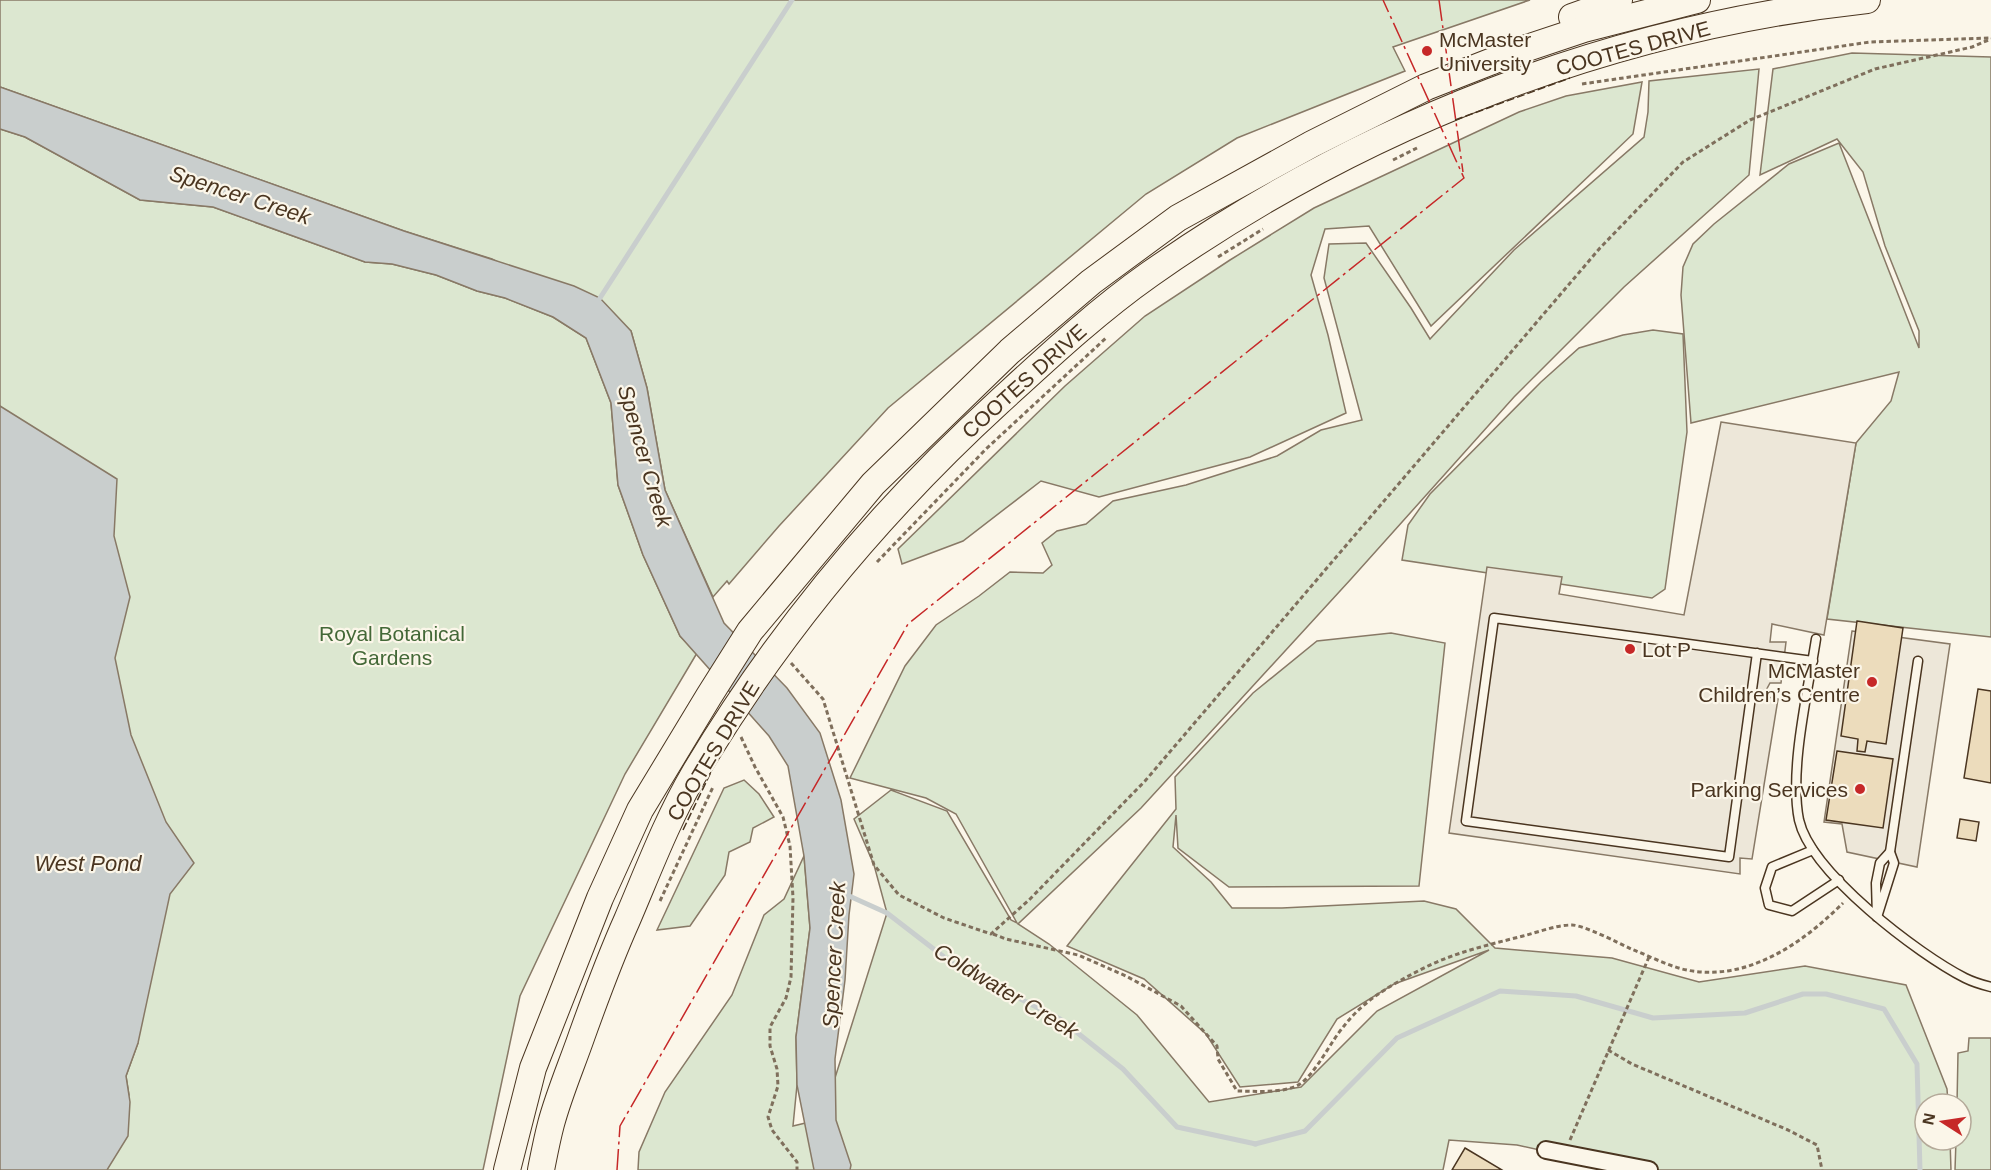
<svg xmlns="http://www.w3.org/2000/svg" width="1991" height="1170" viewBox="0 0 1991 1170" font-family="Arial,sans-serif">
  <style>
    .green { fill: #dce7d0; stroke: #887966; stroke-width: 1.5 }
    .parking { fill: #ede7d9; stroke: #887966; stroke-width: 1.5 }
    .water { fill: #c9cecd; stroke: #887966; stroke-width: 1.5 }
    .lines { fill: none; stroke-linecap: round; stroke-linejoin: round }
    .stream { stroke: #c9cecd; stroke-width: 5 }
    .building { fill: #ecdcbc; stroke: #4a3520; stroke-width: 1.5 }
    .service-casing { stroke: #4a3520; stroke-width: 11 }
    .minor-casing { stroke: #4a3520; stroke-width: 20 }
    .primary-casing { stroke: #4a3520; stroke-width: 28 }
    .path { stroke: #7f6f5c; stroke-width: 3; stroke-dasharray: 4.5 3; stroke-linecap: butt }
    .service { stroke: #fbf6e9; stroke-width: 8 }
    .minor { stroke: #fbf6e9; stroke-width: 16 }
    .primary { stroke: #fbf6e9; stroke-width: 26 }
    .fence { stroke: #4a3520; stroke-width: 1.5; stroke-dasharray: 8 3; stroke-linecap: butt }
    .power { stroke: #c62828; stroke-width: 1.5; stroke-dasharray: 21 4.5 3 4.5; stroke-linecap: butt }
    .poi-dot { fill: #c62828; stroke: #fbf6e9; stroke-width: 2 }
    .labels { text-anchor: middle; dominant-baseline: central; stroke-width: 4.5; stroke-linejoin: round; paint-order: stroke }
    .poi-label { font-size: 21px; fill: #4a3520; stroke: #fbf6e9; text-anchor: start }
    .street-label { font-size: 21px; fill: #4a3520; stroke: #fbf6e9 }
    .park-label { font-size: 21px; fill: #436837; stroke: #fbf6e9 }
    .water-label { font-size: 22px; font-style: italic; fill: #4a3520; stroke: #fbf6e9 }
  </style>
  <rect width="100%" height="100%" fill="#fbf6e9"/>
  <!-- green -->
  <g class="green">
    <polygon points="0,0 1530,0 1393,47 1405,71 1237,138 1146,194 888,408 779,526 729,584 727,581 713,597 665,490 647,388 631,331 492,259 404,231 0,87"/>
    <polygon points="1852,53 1991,57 1991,637 1827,619 1856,443 1891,401 1899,372 1691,423 1681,295 1683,267 1693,244 1714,224 1789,164 1839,143 1919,348 1919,331 1885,246 1863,172 1837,139 1760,175 1773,69"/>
    <polygon points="1759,69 1749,175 1624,287 1514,397 1351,579 1141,808 1018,924 1049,944 1137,1015 1209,1102 1301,1087 1377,1011 1489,950 1394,984 1337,1019 1298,1082 1240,1087 1206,1034 1144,979 1067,946 1176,809 1175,777 1253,693 1317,641 1391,633 1445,643 1419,886 1229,887 1178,848 1176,815 1173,847 1211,882 1232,908 1282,908 1424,901 1456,909 1495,948 1612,958 1699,982 1805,966 1906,985 1947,1089 1948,1104 1925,1104 1925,1140 1950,1140 1951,1170 1630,1170 1517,1145 1449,1140 1443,1170 638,1170 639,1152 665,1092 732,995 764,915 784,899 804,856 810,928 796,1037 797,1085 793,1126 822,1119 887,913 874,865 854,819 891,790 947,811 1011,920 1017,923 956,814 926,798 850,778 905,666 936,625 979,596 1010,572 1043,573 1052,565 1042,543 1057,531 1086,524 1113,501 1186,485 1277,456 1321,430 1362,420 1324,278 1329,244 1366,243 1411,308 1430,339 1514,250 1644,137 1648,112 1649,81"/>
    <polygon points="1642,82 1633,134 1431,326 1369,226 1325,229 1311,275 1328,335 1346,413 1250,457 1099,497 1041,481 963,541 902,564 898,549 1065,386 1145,316 1230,260 1314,208 1519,112 1566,96"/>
    <polygon points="0,129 25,137 140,200 213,207 365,262 392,264 436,275 477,291 505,298 553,317 586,338 611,403 618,485 643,555 680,636 697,653 625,774 520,996 483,1170 69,1170 129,1095 126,1076 138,1043 0,407"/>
    <polygon points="1653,330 1683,334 1687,432 1665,589 1652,598 1402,560 1408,525 1430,494 1541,382 1579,348 1623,335"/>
    <polygon points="744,780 759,794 774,817 753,828 750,842 729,852 725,875 690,926 657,930 724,788"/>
    <polygon points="1969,1038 1991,1038 1991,1170 1955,1170 1956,1140 1961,1140 1961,1104 1957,1104 1958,1053 1968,1051"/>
  </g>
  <!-- parking -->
  <g class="parking">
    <polygon points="1721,422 1856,443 1824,635 1772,624 1770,642 1786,642 1781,683 1770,683 1763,696 1778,699 1752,859 1740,858 1740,874 1449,833 1487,567 1562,577 1559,594 1684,615"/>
    <polygon points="1852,631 1950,644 1917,867 1847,852 1842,824 1824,822"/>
  </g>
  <!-- water -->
  <g class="water">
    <polygon points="0,87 404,231 574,286 600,298 631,331 647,388 665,490 724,623 787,688 820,733 841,800 854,874 849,915 845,980 835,1059 836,1120 851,1165 850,1170 814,1170 797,1085 796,1037 810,928 804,856 788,766 769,736 680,636 643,555 618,485 611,403 586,338 553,317 505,298 477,291 436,275 392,264 365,262 213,207 140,200 25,137 0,129"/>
    <polygon points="0,406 117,479 114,536 130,597 115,658 131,735 166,822 194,863 170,894 138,1043 126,1076 130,1102 128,1136 107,1170 0,1170"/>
  </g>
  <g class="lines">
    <!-- stream -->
    <g class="stream">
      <polyline points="600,298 792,0"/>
      <polyline points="847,895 887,913 957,967 1060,1019 1123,1069 1177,1127 1256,1144"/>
      <polyline points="1255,1144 1305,1131 1397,1038 1500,991 1576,996 1653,1018 1745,1013 1803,994 1826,994 1884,1009 1917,1064 1920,1170"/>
    </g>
  </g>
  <!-- building -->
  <g class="building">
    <polygon points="1857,621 1903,628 1886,744 1867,741 1865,752 1857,751 1858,739 1841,736"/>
    <polygon points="1978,689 1991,691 1991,783 1964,778"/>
    <polygon points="1837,751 1893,759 1883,828 1826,820"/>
    <polygon points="1960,819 1979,822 1976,841 1957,838"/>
    <polygon points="1465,1148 1502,1170 1452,1170"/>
  </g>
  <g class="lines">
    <defs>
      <g id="service">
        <path d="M1816,639C1808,691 1789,770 1799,820C1811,873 1918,954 1965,978C1973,982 1983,985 1991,987"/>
        <path d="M1757,653L1729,857L1466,821L1494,618C1600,632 1707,646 1813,661"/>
        <polyline points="1813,850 1772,867 1765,888 1769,905 1792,911 1839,880"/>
        <polyline points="1890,852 1918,661"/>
        <polygon points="1890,852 1894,863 1877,917 1876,883 1880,863"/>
      </g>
      <polyline id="minor" points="1546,1150 1649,1170"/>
      <g id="primary">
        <polyline points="1572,17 1619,0"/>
        <polyline points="507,1170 533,1068 600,898 640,810 709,696 750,631 873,484 1010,351 1091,282 1178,218 1312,144 1426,87 1518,51 1584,29 1697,0"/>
        <path d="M541,1170C544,1155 547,1139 551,1124C559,1094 572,1064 582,1035C596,996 610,958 627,920C648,871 667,820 694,774C776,636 880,511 999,402C1047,358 1096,312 1150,274C1362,125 1609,28 1867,0"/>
      </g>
    </defs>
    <!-- service casing -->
    <use href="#service" class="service-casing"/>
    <!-- minor casing -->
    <use href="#minor" class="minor-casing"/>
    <!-- primary casing -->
    <use href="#primary" class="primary-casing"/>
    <!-- path -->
    <g class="path">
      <polyline points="1582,84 1870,42 1991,38"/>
      <polyline points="1393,160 1417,148"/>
      <polyline points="1218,257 1263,229"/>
      <polyline points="877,562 986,449 1106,338"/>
      <polyline points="791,663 823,699 874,865 899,895 944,918 991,934 1029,900 1145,781 1600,248 1683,162 1750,120 1875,69 1972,47 1991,39"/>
      <polyline points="741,737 755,767 783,817 790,846 793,898 791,977 786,998 770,1027 770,1046 777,1069 778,1086 768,1117 772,1130 797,1162 797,1170"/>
      <polyline points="660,901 713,787"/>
      <path d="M993,934L1006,939L1078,955L1126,976L1181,1006L1217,1046L1218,1059L1237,1091C1255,1091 1284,1094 1300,1084C1316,1073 1331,1041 1344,1026C1364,1000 1391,985 1420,970C1452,953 1488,945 1523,936C1539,932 1556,925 1572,925C1583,925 1619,943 1631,949C1647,955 1664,964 1682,969C1744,984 1801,945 1843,903"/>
      <polyline points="1608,1050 1632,1064 1788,1130 1817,1145 1822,1170"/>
      <polyline points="1570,1140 1649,957"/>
    </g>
    <!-- service -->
    <use href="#service" class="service"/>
    <!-- minor -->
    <use href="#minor" class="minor"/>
    <!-- primary -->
    <use href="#primary" class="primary"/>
    <!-- fence -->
    <g class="fence">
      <polyline points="1455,120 1570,78"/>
      <polyline points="683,830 712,770"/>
    </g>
    <!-- power -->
    <g class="power">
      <polyline points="1439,0 1463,172"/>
      <polyline points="617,1170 620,1126 908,624 1464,178 1383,0"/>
    </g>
  </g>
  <!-- markers -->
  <g class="poi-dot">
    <circle cx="1427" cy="51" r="6"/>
    <circle cx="1630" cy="649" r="6"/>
    <circle cx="1872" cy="682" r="6"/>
    <circle cx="1860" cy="789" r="6"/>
  </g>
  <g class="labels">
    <!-- poi labels -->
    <g class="poi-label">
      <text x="1439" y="39">McMaster<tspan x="1439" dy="24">University</tspan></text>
      <text x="1642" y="649">Lot P</text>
      <text x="1860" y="670" text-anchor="end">McMaster<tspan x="1860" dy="24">Children’s Centre</tspan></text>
      <text x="1848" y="789" text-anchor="end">Parking Services</text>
    </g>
    <!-- street labels -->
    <g class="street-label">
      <text transform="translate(1633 48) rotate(-15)">COOTES DRIVE</text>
      <text transform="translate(1024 381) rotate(-42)">COOTES DRIVE</text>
      <text transform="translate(713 751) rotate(-59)">COOTES DRIVE</text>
    </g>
    <!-- park labels -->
    <g class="park-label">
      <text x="392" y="633">Royal Botanical<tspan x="392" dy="24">Gardens</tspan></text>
    </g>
    <!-- water labels -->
    <g class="water-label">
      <text transform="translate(240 195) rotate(18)">Spencer Creek</text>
      <text transform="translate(645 456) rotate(74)">Spencer Creek</text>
      <text x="88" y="863">West Pond</text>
      <text transform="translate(834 955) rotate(-87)">Spencer Creek</text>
      <text transform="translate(1006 991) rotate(31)">Coldwater Creek</text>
    </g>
  </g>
  <!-- north arrow -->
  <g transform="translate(1943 1122) rotate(282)"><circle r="28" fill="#fbf6e9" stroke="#b4a999" stroke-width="1.5"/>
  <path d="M0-4.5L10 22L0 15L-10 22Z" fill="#c62828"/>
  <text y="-9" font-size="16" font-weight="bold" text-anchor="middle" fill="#4a3520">N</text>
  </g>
</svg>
